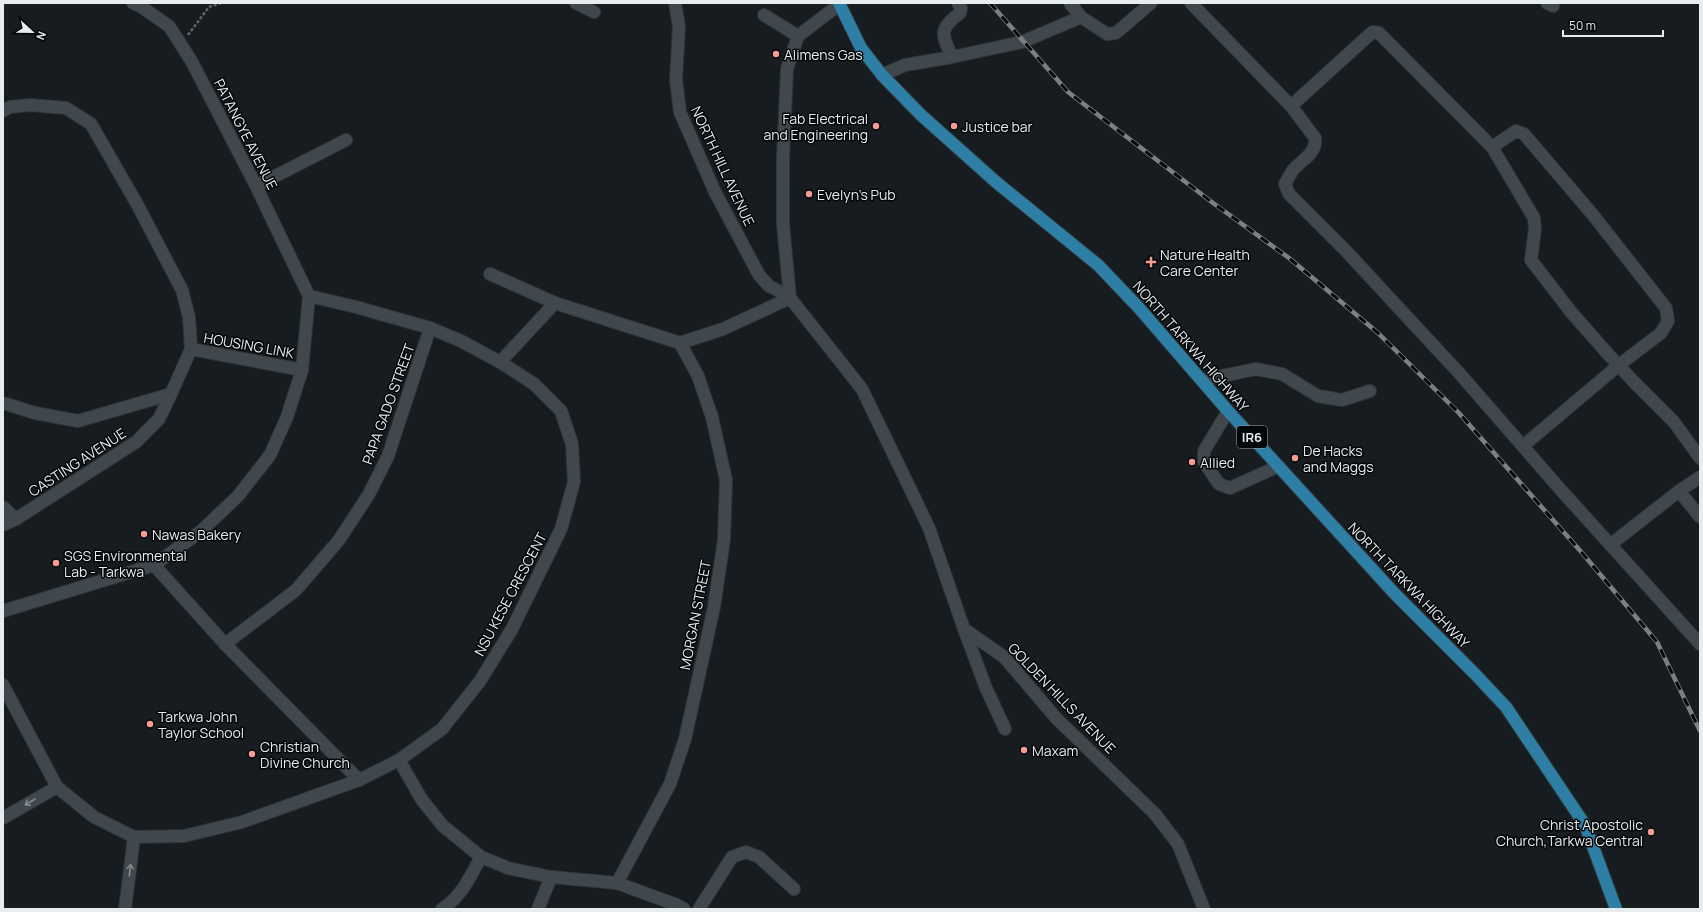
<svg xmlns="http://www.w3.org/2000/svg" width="1703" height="912" viewBox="0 0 1703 912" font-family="Manrope,sans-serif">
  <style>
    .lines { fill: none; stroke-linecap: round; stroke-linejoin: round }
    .minor-casing { stroke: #313538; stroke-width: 14 }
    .major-casing { stroke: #313538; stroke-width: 14 }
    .path { stroke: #5f6568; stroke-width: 2.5; stroke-dasharray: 3 2; stroke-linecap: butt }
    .minor { stroke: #41484d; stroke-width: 12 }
    .major { stroke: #2e7fa6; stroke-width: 12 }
    .rail-casing { stroke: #7a8084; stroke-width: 4.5 }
    .rail { stroke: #040608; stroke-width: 3; stroke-dasharray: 9; stroke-linecap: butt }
    .oneway { stroke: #838a8e }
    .poi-dot { fill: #f59c93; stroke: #040608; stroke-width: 1.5 }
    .labels { text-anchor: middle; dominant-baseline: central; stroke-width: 3; stroke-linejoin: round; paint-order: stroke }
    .shield { fill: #040608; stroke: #a3a7aa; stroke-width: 1 }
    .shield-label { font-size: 13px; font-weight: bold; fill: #e7ecef }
    .poi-label { font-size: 14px; fill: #e7ecef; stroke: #040608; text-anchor: start }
    .street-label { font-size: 14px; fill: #e7ecef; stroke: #040608 }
  </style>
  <rect width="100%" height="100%" fill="#161c20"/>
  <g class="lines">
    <defs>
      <g id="minor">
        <polyline points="133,3 140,6 169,26 192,62 256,186 309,296"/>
        <polyline points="576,3 594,12"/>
        <polyline points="675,3 679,26 676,80 680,112 715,192 759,275 769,286 783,293 790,298 862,389 929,528 964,629 1004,657 1056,718 1155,814 1178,844 1204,909"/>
        <polyline points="1070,3 1081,17"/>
        <path d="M1191,3L1291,106L1315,138C1317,154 1301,160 1293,170C1290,175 1287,180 1285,184L1289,194L1346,251L1460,374L1560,489L1700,644"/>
        <polyline points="1547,3 1553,6"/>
        <polyline points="764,15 798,36"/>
        <path d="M952,57C942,35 938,29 960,13L961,8L958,3"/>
        <polyline points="882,75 905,65 952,57 1022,42 1081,17 1107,34 1116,33 1151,3"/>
        <polyline points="1291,106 1368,36 1373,32 1379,33 1492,147 1534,218 1535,229 1531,260 1571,312 1608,354 1634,382 1674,422 1700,458"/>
        <polyline points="3,111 10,107 30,105 66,108 91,124 137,204 182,290 189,317 191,349 171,394 78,421 35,413 3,403"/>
        <polyline points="1492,147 1516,131 1524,134 1593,215 1666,308 1668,321 1661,333 1619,365 1523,446"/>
        <polyline points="256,186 346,140"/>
        <polyline points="490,274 555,303"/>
        <polyline points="790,298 783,224 783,158 787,69 798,36 840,4"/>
        <polyline points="191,349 302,370"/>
        <polyline points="500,362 555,303 680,343 723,329 790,298"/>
        <polyline points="1202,380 1256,369 1282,374 1318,396 1342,400 1370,391"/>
        <polyline points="1228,411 1204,451 1204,462 1219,484 1230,488 1279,466"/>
        <polyline points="1679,491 1700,517"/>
        <polyline points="3,507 16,519"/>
        <polyline points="3,525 16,519 136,442 159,419 171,394"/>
        <polyline points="1610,545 1679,491 1700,477"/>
        <polyline points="154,565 225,644 359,780"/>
        <polyline points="3,611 154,565 200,532 238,496 270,455 287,417 302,370 309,296"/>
        <polyline points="964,629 986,688 1005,729"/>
        <polyline points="225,644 296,590 339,540 369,494 388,456 430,328"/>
        <polyline points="3,685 57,787 94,817 134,837 125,909"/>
        <polyline points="399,760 422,800 443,826 481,857 508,868 551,877 617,883 677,905 684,909"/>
        <polyline points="3,818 57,787"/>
        <polyline points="134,837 184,836 242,822 359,780 399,760 442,729 480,681 512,629 561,529 574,482 572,444 561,411 534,384 500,362 461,341 430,328 356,307 309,296"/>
        <polyline points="617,883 670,784 685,739 714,607 724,540 726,480 712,417 698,376 680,343"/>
        <path d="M442,909C462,896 470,877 481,857"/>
        <polyline points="538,909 551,877"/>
        <polyline points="699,909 732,857 746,852 759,857 794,889"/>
      </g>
      <polyline id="major" points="839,3 861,48 882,75 921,115 996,182 1098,265 1139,308 1228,411 1395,594 1474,673 1506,707 1585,825 1616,909"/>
    </defs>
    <!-- minor casing -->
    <use href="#minor" class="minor-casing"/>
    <!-- major casing -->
    <use href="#major" class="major-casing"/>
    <!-- path -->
    <polyline class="path" points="188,35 209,7 221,3"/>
    <!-- minor -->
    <use href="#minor" class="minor"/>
    <!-- major -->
    <use href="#major" class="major"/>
    <defs>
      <polyline id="rail" points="990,3 1068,92 1213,203 1289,258 1378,333 1458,412 1583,554 1657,642 1700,731"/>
    </defs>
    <!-- rail casing -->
    <use href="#rail" class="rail-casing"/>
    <!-- rail -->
    <use href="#rail" class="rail"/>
  </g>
  <!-- one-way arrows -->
  <defs><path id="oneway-shaft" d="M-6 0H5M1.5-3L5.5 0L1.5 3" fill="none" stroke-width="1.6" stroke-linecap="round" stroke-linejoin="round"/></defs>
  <g class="oneway">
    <use href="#oneway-shaft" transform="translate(30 802) rotate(150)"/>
    <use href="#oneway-shaft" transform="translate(130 870) rotate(-83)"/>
  </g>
  <!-- markers -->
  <g class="poi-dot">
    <circle cx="776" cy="54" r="4"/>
    <circle cx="876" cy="126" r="4"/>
    <circle cx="954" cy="126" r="4"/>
    <circle cx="809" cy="194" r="4"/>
    <path d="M1149 256h4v4h4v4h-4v4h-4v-4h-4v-4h4z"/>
    <circle cx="1295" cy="458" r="4"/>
    <circle cx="1192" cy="462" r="4"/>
    <circle cx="144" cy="534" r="4"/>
    <circle cx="56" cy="563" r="4"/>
    <circle cx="150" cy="724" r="4"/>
    <circle cx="1024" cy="750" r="4"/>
    <circle cx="252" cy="754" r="4"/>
    <circle cx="1651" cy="832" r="4"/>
  </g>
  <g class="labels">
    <!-- shield labels -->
    <rect class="shield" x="1237" y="426" width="30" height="22" rx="3"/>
    <g class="shield-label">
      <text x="1252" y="437">IR6</text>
    </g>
    <!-- poi labels -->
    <g class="poi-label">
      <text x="784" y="54">Alimens Gas</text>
      <text x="868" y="118" text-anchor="end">Fab Electrical<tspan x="868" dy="16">and Engineering</tspan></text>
      <text x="962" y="126">Justice bar</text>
      <text x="817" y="194">Evelyn's Pub</text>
      <text x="1160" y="254">Nature Health<tspan x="1160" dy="16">Care Center</tspan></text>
      <text x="1303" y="450">De Hacks<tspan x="1303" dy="16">and Maggs</tspan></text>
      <text x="1200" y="462">Allied</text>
      <text x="152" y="534">Nawas Bakery</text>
      <text x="64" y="555">SGS Environmental<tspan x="64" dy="16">Lab - Tarkwa</tspan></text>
      <text x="158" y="716">Tarkwa John<tspan x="158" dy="16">Taylor School</tspan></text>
      <text x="260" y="746">Christian<tspan x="260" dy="16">Divine Church</tspan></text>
      <text x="1032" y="750">Maxam</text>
      <text x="1643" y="824" text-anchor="end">Christ Apostolic<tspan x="1643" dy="16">Church,Tarkwa Central</tspan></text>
    </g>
    <!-- street labels -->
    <g class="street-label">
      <text transform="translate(246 134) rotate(63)">PATANGYE AVENUE</text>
      <text transform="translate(723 166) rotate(65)">NORTH HILL AVENUE</text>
      <text transform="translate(249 345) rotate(10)">HOUSING LINK</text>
      <text transform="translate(1191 346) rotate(49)">NORTH TARKWA HIGHWAY</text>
      <text transform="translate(388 404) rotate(-70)">PAPA GADO STREET</text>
      <text transform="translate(77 462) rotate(-33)">CASTING AVENUE</text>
      <text transform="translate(1409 585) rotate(46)">NORTH TARKWA HIGHWAY</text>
      <text transform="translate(510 594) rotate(-62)">NSU KESE CRESCENT</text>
      <text transform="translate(695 615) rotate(-79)">MORGAN STREET</text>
      <text transform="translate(1062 698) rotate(46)">GOLDEN HILLS AVENUE</text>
    </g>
  </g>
  <!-- border -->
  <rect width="1703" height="912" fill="none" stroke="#e7ecef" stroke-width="8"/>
  <!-- north arrow -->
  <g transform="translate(32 32) rotate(112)" stroke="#040608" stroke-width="3" paint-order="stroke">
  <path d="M0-3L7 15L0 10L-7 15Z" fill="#e7ecef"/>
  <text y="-6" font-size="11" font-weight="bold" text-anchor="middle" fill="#e7ecef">N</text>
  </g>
  <!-- scale -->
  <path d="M1563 30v6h100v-6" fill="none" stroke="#e7ecef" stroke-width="2"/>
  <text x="1569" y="30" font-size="12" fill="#e7ecef" stroke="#040608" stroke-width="3" paint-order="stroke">50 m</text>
</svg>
